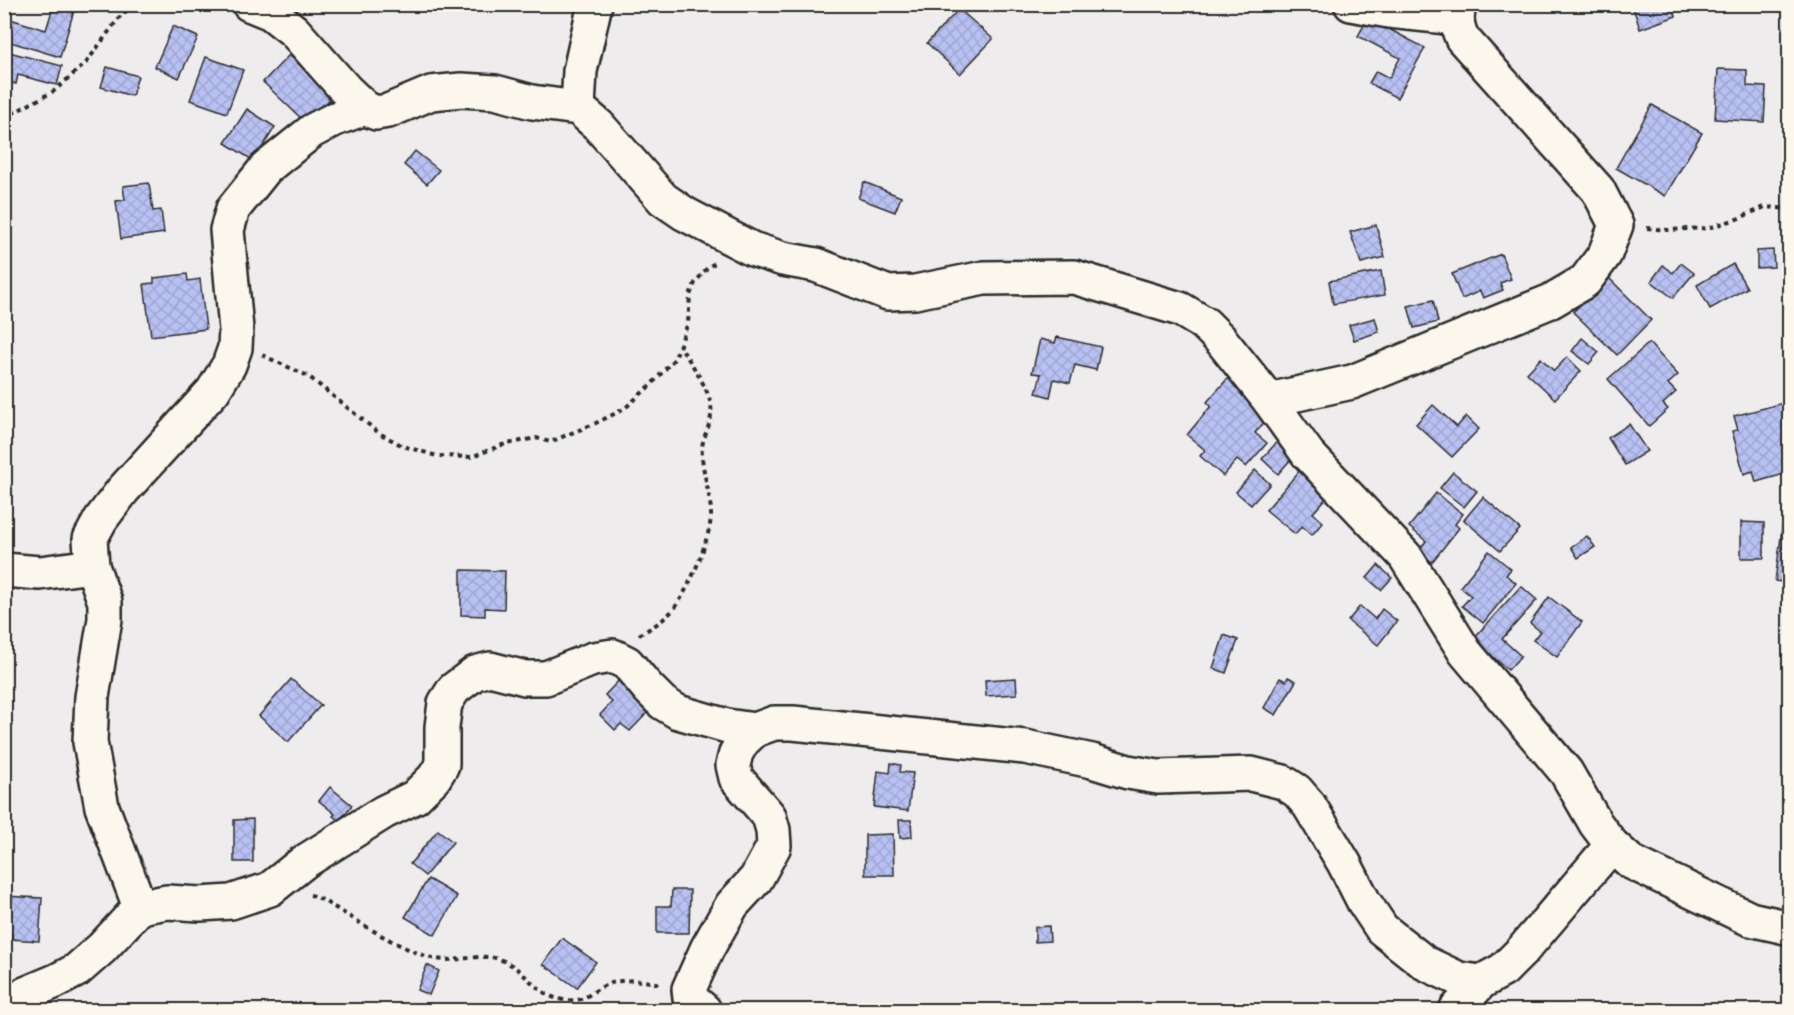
<svg xmlns="http://www.w3.org/2000/svg" width="1794" height="1015" viewBox="0 0 1794 1015" font-family="Caveat,sans-serif">
  <style>
    .building { fill: url(#building-cross-hatch); stroke: #2b2b2b; stroke-width: 1.5 }
    .lines { fill: none; stroke-linecap: round; stroke-linejoin: round }
    .minor-casing { stroke: #2b2b2b; stroke-width: 38 }
    .path { stroke: #2b2b2b; stroke-width: 4; stroke-dasharray: 4.5 4.5; stroke-linecap: butt }
    .minor { stroke: #fbf7ec; stroke-width: 33 }
  </style>
  <defs>
    <pattern id="building-cross-hatch" width="8" height="8" patternUnits="userSpaceOnUse" patternTransform="scale(1.5)"><rect width="8" height="8" fill="#b8c1f2"/><path d="M0 0l8 8M0 8l8-8" fill="none" stroke="#9ea6d0"/></pattern>
  </defs>
  <rect width="100%" height="100%" fill="#eeeced"/>
  <filter id="ink" filterUnits="userSpaceOnUse"><feTurbulence type="fractalNoise" baseFrequency=".0167" numOctaves="2"/><feDisplacementMap in="SourceGraphic" scale="12" xChannelSelector="R" yChannelSelector="G"/><feConvolveMatrix kernelMatrix="1 2 1 2 8 2 1 2 1" color-interpolation-filters="sRGB"/></filter>
  <g filter="url(#ink)">
    <!-- building -->
    <g class="building">
      <polygon points="54,4 76,4 60,57 4,40 10,19 46,30"/>
      <polygon points="1632,4 1672,4 1676,16 1640,29"/>
      <polygon points="959,9 993,39 960,74 927,43"/>
      <polygon points="1368,18 1425,48 1397,98 1369,83 1376,71 1389,78 1400,58 1358,36"/>
      <polygon points="173,26 198,37 179,78 155,67"/>
      <polygon points="9,52 62,66 57,85 18,75 16,84 4,81 4,67"/>
      <polygon points="289,55 333,96 306,123 263,82"/>
      <polygon points="206,57 243,70 227,113 190,100"/>
      <polygon points="107,67 138,76 132,96 101,87"/>
      <polygon points="1718,69 1747,70 1747,86 1766,87 1764,122 1715,119"/>
      <polygon points="1652,105 1702,133 1665,196 1616,168"/>
      <polygon points="247,109 275,127 254,161 225,143"/>
      <polygon points="415,151 439,170 427,184 404,165"/>
      <polygon points="864,182 901,197 895,212 858,198"/>
      <polygon points="149,183 153,211 161,210 164,233 121,239 116,201 125,200 123,186"/>
      <polygon points="1376,225 1385,257 1361,263 1350,232"/>
      <polygon points="1773,250 1774,267 1757,268 1757,251"/>
      <polygon points="1501,254 1511,279 1500,283 1503,290 1483,298 1480,291 1462,299 1452,274"/>
      <polygon points="1681,263 1694,273 1673,298 1651,281 1663,265 1673,273"/>
      <polygon points="1733,264 1747,288 1710,309 1697,285"/>
      <polygon points="1381,271 1385,295 1333,304 1329,281"/>
      <polygon points="187,274 188,281 200,279 206,329 151,336 144,284 154,283 154,278"/>
      <polygon points="1608,277 1651,320 1617,355 1573,312"/>
      <polygon points="1433,300 1438,322 1414,328 1408,306"/>
      <polygon points="1375,318 1379,332 1354,340 1349,325"/>
      <polygon points="1057,337 1101,347 1096,370 1075,365 1070,383 1054,379 1050,397 1036,393 1041,374 1032,373 1040,339 1055,343"/>
      <polygon points="1582,338 1599,352 1589,364 1572,351"/>
      <polygon points="1649,343 1678,375 1668,384 1676,392 1663,404 1668,409 1649,426 1608,379"/>
      <polygon points="1567,357 1581,371 1555,399 1527,373 1541,358 1554,371"/>
      <polygon points="1228,378 1271,414 1255,433 1267,443 1246,467 1237,460 1223,476 1200,456 1205,450 1187,435 1211,406 1207,402"/>
      <polygon points="1787,402 1790,413 1790,465 1786,466 1788,473 1756,482 1753,471 1744,474 1732,431 1738,430 1734,416"/>
      <polygon points="1433,405 1457,427 1466,416 1479,429 1452,457 1416,424"/>
      <polygon points="1629,424 1647,451 1625,465 1608,438"/>
      <polygon points="1284,434 1292,458 1278,474 1262,459"/>
      <polygon points="1301,469 1330,494 1313,513 1323,522 1312,535 1302,526 1295,534 1266,510"/>
      <polygon points="1255,470 1270,484 1251,505 1236,492"/>
      <polygon points="1453,472 1477,491 1464,507 1440,488"/>
      <polygon points="1436,493 1463,514 1455,524 1459,528 1432,562 1418,551 1426,541 1409,527"/>
      <polygon points="1483,497 1520,529 1500,551 1464,520"/>
      <polygon points="1785,507 1790,507 1790,583 1775,581"/>
      <polygon points="1741,522 1764,523 1764,558 1741,558"/>
      <polygon points="1587,536 1595,547 1578,558 1571,547"/>
      <polygon points="1489,551 1511,569 1506,575 1516,583 1483,623 1462,606 1471,596 1460,587"/>
      <polygon points="1378,565 1392,578 1381,590 1367,578"/>
      <polygon points="461,570 505,571 504,609 485,608 485,616 461,615"/>
      <polygon points="1521,586 1537,600 1502,639 1521,656 1508,670 1473,639"/>
      <polygon points="1549,597 1582,622 1557,657 1533,640 1540,631 1530,623"/>
      <polygon points="1360,606 1375,619 1382,609 1397,621 1378,645 1348,621"/>
      <polygon points="1224,635 1238,640 1226,673 1213,668"/>
      <polygon points="622,677 653,707 630,731 621,724 615,730 600,715 612,702 605,695"/>
      <polygon points="1288,677 1296,681 1276,715 1264,708 1280,678 1286,681"/>
      <polygon points="1016,678 1017,694 986,696 985,680"/>
      <polygon points="291,679 321,705 288,742 259,716"/>
      <polygon points="891,763 901,765 900,772 913,773 908,811 874,807 878,771 890,773"/>
      <polygon points="330,787 352,805 339,821 333,816 335,814 319,801"/>
      <polygon points="253,819 253,862 234,862 234,820"/>
      <polygon points="899,820 911,820 912,837 900,838"/>
      <polygon points="438,830 453,842 425,876 410,864"/>
      <polygon points="893,834 894,875 865,875 865,835"/>
      <polygon points="428,879 457,896 435,935 405,917"/>
      <polygon points="672,890 690,890 689,933 657,933 657,906 671,906"/>
      <polygon points="4,896 42,898 39,941 11,939 11,934 4,933"/>
      <polygon points="1049,926 1050,941 1035,942 1035,927"/>
      <polygon points="562,938 596,962 577,988 543,964"/>
      <polygon points="427,965 439,971 429,995 417,990"/>
    </g>
    <g class="lines">
      <defs>
        <g id="minor">
          <polyline points="249,4 271,13 294,31 346,90 365,108 376,113 388,111 431,93 461,90 495,92 532,102 578,108 598,125 663,199 685,214 752,249 783,259 816,265 888,293 915,292 984,278 1074,277 1180,309 1205,324 1221,340 1269,400 1308,454 1405,556 1465,652 1566,772 1596,824 1612,845 1631,862 1750,919 1790,928"/>
          <polyline points="1351,4 1389,11 1457,18"/>
          <polyline points="578,108 580,71 595,4"/>
          <path d="M1269,400L1352,382L1551,301L1585,281L1605,254L1616,225L1598,190L1462,38C1457,26 1455,17 1460,4"/>
          <polyline points="4,570 40,573 92,566"/>
          <polyline points="140,907 102,807 90,742 92,697 105,619 105,602 92,566 90,539 101,519 123,490 213,391 229,365 235,348 236,329 227,230 233,209 266,168 312,131 335,119 365,108"/>
          <polyline points="4,1010 25,994 56,981 77,970 102,948 140,907 167,902 200,904 231,902 270,889 304,862 384,812 415,797 434,778 442,765 442,727 445,703 454,689 475,673 490,669 525,678 546,678 593,659 613,656 627,663 648,688 663,703 678,712 727,726 755,730"/>
          <polyline points="704,1010 690,998 689,989 707,949 732,905 756,879 774,846 773,830 769,816 736,778 733,765 736,753 743,741 755,730 774,723 793,723 1025,747 1092,761 1128,772 1158,777 1251,774 1283,782 1297,791 1309,805 1344,863 1364,902 1382,929 1425,963 1459,979 1481,982 1503,970 1522,951 1612,845"/>
          <polyline points="1456,1010 1481,982"/>
        </g>
      </defs>
      <!-- minor casing -->
      <use href="#minor" class="minor-casing"/>
      <!-- path -->
      <g class="path">
        <polyline points="4,118 54,91 86,63 121,15 136,4"/>
        <polyline points="1647,228 1667,230 1708,228 1737,219 1765,207 1790,209"/>
        <polyline points="262,355 308,376 379,433 403,446 437,456 471,457 502,445 536,438 550,442 596,423 624,409 652,384 675,358 688,323 690,295 695,283 708,267 715,263"/>
        <path d="M639,635C649,629 660,623 669,614C686,599 711,537 711,515C711,495 703,475 702,456C700,441 709,430 711,416C715,395 691,364 680,346"/>
        <path d="M310,895L315,896C351,916 394,947 432,958C456,965 481,950 504,961C527,971 538,998 565,1000C589,1002 588,992 606,985C623,978 643,980 660,984"/>
      </g>
      <!-- minor -->
      <use href="#minor" class="minor"/>
    </g>
  </g>
  <!-- margin -->
  <rect width="1794" height="1015" fill="none" stroke="#fbf7ec" stroke-width="24"/>
  <rect x="12" y="12" width="1770" height="991" fill="none" stroke="#2b2b2b" stroke-width="2" filter="url(#ink)"/>
</svg>
